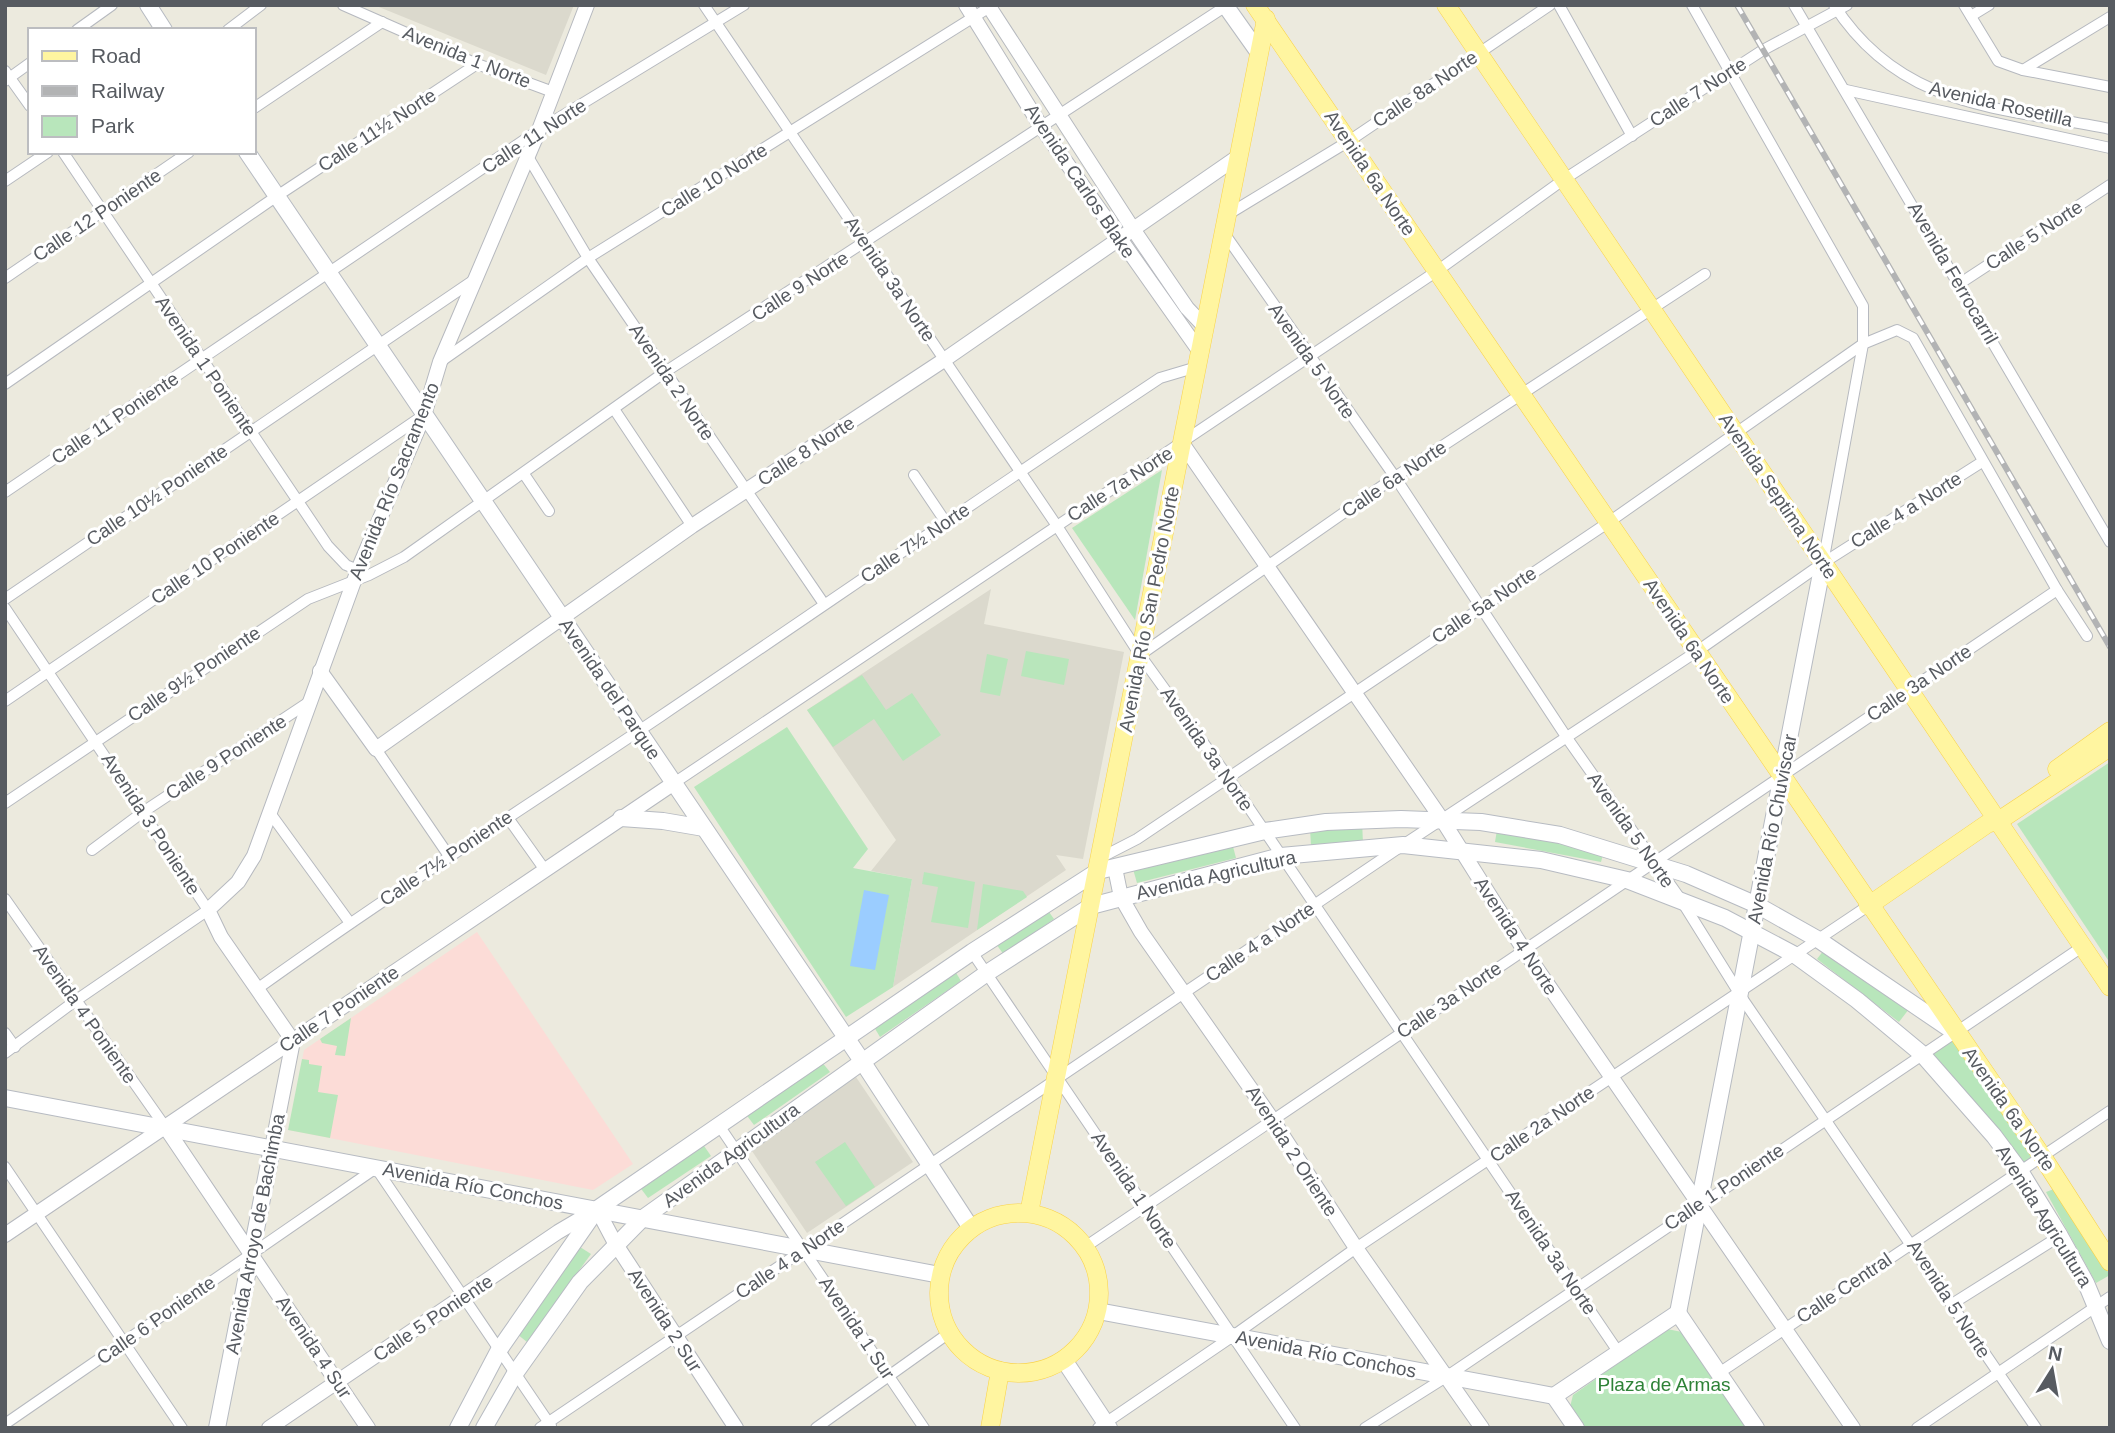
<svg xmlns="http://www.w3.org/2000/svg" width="2115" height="1433" viewBox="0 0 2115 1433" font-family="Arial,sans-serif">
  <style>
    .education { fill: #dbd9cd }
    .medical { fill: #fcdcd7 }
    .green { fill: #b8e6bb }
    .water { fill: #9bcdff }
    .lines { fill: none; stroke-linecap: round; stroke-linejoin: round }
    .minor-casing { stroke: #b6b9bf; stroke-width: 12 }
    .tertiary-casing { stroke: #b6b9bf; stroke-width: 16 }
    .secondary-casing { stroke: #b7bbc2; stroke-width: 18 }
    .primary-casing { stroke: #fad349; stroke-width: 19 }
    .minor { stroke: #fff; stroke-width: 10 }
    .tertiary { stroke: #fff; stroke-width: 14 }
    .secondary { stroke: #fff; stroke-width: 16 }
    .primary { stroke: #fff5a0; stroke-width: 18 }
    .rail-casing { stroke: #b2b3b4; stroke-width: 6 }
    .rail { stroke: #fff; stroke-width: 3.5; stroke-dasharray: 10; stroke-linecap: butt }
    .labels { text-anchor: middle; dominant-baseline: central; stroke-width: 6; stroke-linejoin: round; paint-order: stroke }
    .street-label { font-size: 19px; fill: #575b61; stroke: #fff }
    .park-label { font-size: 19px; fill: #2e8237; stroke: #fff }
  </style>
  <rect width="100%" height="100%" fill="#eceade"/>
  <!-- education -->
  <g class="education">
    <polygon points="374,5 574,5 546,75"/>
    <polygon points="991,589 984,624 1124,652 1083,859 1056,855 1066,870 893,987 912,879 871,871 896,840 807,710"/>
    <polygon points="856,1077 913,1162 807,1233 750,1148"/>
  </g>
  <!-- medical -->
  <polygon class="medical" points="477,932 633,1164 593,1190 289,1130 304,1050"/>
  <!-- green -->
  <g class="green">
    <polygon points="1162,470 1135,620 1072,528"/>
    <polygon points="1026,651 1069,659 1064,685 1021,676"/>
    <polygon points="987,654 1008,659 1000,696 980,692"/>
    <polygon points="862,675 886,710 912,693 941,735 903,761 874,719 833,747 807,710"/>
    <polygon points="787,727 868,849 853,868 912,879 893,987 846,1017 694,787"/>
    <polygon points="2110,762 2110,963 2017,824"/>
    <polygon points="1362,820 1363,844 1311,846 1310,828"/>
    <polygon points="1497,830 1604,851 1601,862 1495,842"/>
    <polygon points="1231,839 1236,858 1137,883 1133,869"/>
    <polygon points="924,872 975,882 968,928 931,922 938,887 922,884"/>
    <polygon points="983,884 1023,891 1027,897 977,930"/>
    <polygon points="1044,905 1054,919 1004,955 994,941"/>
    <polygon points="1827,946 1909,1009 1899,1022 1817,959"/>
    <polygon points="955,971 961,981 880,1037 874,1027"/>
    <polygon points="351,1018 345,1056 335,1055 337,1046 322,1043 320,1039"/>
    <polygon points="1955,1035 2044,1155 2023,1168 1927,1053"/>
    <polygon points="302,1059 309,1060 309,1064 322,1066 318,1092 338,1095 330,1138 288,1130"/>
    <polygon points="821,1061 830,1072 754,1125 745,1113"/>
    <polygon points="845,1142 875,1187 846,1206 815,1162"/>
    <polygon points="702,1143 711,1156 648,1198 639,1186"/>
    <polygon points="2054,1189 2110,1275 2096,1283 2046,1192"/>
    <polygon points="580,1247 591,1254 527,1342 517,1334"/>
    <polygon points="1667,1329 1682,1332 1746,1428 1584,1428 1570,1407 1573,1395"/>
  </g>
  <!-- water -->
  <polygon class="water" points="864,890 889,895 875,970 850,966"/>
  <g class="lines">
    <defs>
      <g id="minor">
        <polyline points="343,5 477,64 553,92"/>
        <polyline points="704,5 1057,526 1140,655 1228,777 1619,1353"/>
        <polyline points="1559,5 1632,136"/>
        <polyline points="1692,5 1863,306 1863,344 1823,563"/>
        <polyline points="1794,5 2110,542"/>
        <path d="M1834,5C1901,109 2000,107 2110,129"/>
        <polyline points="1964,5 1998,61 2023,70 2110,87"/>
        <polyline points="1971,16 1989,5"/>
        <polyline points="77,30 112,5"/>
        <polyline points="228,30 261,5"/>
        <polyline points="2023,70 2110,17"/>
        <polyline points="5,71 30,106"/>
        <polyline points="5,81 30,63"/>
        <polyline points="1846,90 2110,148"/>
        <polyline points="254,108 382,22"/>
        <polyline points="63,152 328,546 346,565 358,570"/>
        <polyline points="527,155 588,258 824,604"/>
        <polyline points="5,181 48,152"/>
        <polyline points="1227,215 1349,141 1550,5"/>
        <polyline points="1224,233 1395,477 1567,738 1681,900 1744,1001 2036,1428"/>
        <polyline points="5,278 189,152"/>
        <polyline points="1959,284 2110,185"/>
        <polyline points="440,362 588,258 993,5"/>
        <polyline points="5,384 277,196 477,64"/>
        <polyline points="614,409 692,526"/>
        <polyline points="524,474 549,511"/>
        <polyline points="914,475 945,521"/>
        <polyline points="5,492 539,130 744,5"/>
        <polyline points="5,599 474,280"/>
        <polyline points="5,608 208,910 75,1001 5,1053"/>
        <polyline points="1140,655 1395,477 1705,274"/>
        <polyline points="5,701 424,415"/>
        <polyline points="376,749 449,856"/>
        <polyline points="674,783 1437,271 1563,180 1763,50 1847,5"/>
        <polyline points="5,803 308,599 369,575 404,557 665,372 1226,6"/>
        <polyline points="270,813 350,923"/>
        <polyline points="508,818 545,870"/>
        <polyline points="92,850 143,812 309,702"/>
        <polyline points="1100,858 1137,839 1609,522 1863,344 1897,330 1913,338 2057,590 2087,636"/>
        <polyline points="5,899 166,1128"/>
        <polyline points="972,952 1295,1428"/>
        <path d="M257,989C389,894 526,807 661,716C828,603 993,489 1160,378L1197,367"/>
        <polyline points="5,1033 15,1047"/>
        <polyline points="718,1124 924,1428"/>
        <polyline points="5,1167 182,1428"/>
        <polyline points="1085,1247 2057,590"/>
        <polyline points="1952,1304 2060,1236"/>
        <polyline points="1719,1373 2110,1111"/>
        <polyline points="5,1424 376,1168 551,1426"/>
        <polyline points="540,1428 1403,845 1696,652 1823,563 1982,462"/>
        <polyline points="816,1428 949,1333"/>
        <polyline points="1098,1428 1233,1336 1356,1248 1868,906"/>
        <polyline points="1365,1428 1446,1377 2082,947"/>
        <polyline points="1917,1428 2110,1297"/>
      </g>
      <g id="tertiary">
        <polyline points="966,5 1042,128 1200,352"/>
        <polyline points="988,5 1133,229 1187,308 1205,327"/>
        <polyline points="1182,443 1443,821 1524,950 1853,1428"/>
        <polyline points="320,671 376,749 692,526 944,360 1239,156"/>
        <polyline points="1115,868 1121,897 1141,932 1272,1119 1356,1248 1482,1428"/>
        <polyline points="166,1128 368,1428"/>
        <polyline points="272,1148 293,1041 221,937 208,910 238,882 254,856 358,570 424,415 440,362 539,130 587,5"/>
        <polyline points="5,1235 674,783"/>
        <polyline points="269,1428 558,1232 597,1209 615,1243 736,1428"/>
      </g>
      <g id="secondary">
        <polyline points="148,5 164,30"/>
        <polyline points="1225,5 1259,53"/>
        <polyline points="247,152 862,1061 971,1228"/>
        <polyline points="621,818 663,821 704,828"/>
        <polyline points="5,1098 940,1275"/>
        <polyline points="1098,1311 1554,1396"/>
        <polyline points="1678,1313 1823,563"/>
        <polyline points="1678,1313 1756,1428"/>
        <polyline points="1064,1360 1109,1428"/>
        <polyline points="217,1428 272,1148"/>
        <polyline points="458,1428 499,1350 597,1209 972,952 1098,871 1265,831 1326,822 1401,819 1481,822 1560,835 1686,874 1757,905 1819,940 1957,1034"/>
        <polyline points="484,1428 516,1372 580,1282 643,1218 987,973 1091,906 1281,856 1403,845 1541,860 1627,880 1725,918 1795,955 1857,1000 1922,1054 1994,1136 2020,1171 2060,1236 2086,1283 2110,1341"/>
        <polyline points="1576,1428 1554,1396 1678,1313"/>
      </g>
      <g id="primary">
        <polyline points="1255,5 2042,1156 2110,1262"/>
        <polyline points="1446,5 2110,987"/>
        <polyline points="2057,769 2110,731"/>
        <polyline points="1868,906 1987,824 2000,820 2110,747"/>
        <circle cx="1019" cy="1293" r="80"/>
        <polyline points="1029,1213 1266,19"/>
        <polyline points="990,1428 1000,1371"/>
      </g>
    </defs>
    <!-- minor casing -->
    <use href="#minor" class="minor-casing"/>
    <!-- tertiary casing -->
    <use href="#tertiary" class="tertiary-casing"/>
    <!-- secondary casing -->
    <use href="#secondary" class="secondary-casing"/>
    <!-- primary casing -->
    <use href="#primary" class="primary-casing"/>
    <!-- minor -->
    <use href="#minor" class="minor"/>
    <!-- tertiary -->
    <use href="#tertiary" class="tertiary"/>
    <!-- secondary -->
    <use href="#secondary" class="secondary"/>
    <!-- primary -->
    <use href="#primary" class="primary"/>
    <defs>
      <polyline id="rail" points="1737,5 2110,647"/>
    </defs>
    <!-- rail casing -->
    <use href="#rail" class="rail-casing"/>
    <!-- rail -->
    <use href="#rail" class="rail"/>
  </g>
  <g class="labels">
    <!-- street labels -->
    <g class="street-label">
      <text transform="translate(467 57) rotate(22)">Avenida 1 Norte</text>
      <text transform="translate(1425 89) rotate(-34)">Calle 8a Norte</text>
      <text transform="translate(1698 92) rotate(-33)">Calle 7 Norte</text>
      <text transform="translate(2001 104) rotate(13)">Avenida Rosetilla</text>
      <text transform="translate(377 130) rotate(-33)">Calle 11½ Norte</text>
      <text transform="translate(534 136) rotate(-33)">Calle 11 Norte</text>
      <text transform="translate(1370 173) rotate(56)">Avenida 6a Norte</text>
      <text transform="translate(714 180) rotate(-32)">Calle 10 Norte</text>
      <text transform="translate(1080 181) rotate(56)">Avenida Carlos Blake</text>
      <text transform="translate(97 215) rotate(-34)">Calle 12 Poniente</text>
      <text transform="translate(2034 235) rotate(-33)">Calle 5 Norte</text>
      <text transform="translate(1953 273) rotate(60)">Avenida Ferrocarril</text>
      <text transform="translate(890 279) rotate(56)">Avenida 3a Norte</text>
      <text transform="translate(800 286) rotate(-33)">Calle 9 Norte</text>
      <text transform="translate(1312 361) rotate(55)">Avenida 5 Norte</text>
      <text transform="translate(206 366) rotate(56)">Avenida 1 Poniente</text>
      <text transform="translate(672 382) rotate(56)">Avenida 2 Norte</text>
      <text transform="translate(115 418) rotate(-34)">Calle 11 Poniente</text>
      <text transform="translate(806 451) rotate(-33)">Calle 8 Norte</text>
      <text transform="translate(1394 479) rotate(-34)">Calle 6a Norte</text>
      <text transform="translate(394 481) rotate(-68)">Avenida Río Sacramento</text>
      <text transform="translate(1120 484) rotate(-33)">Calle 7a Norte</text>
      <text transform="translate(157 495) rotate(-34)">Calle 10½ Poniente</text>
      <text transform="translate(1778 496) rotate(56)">Avenida Septima Norte</text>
      <text transform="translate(1906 510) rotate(-32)">Calle 4 a Norte</text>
      <text transform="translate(915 543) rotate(-34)">Calle 7½ Norte</text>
      <text transform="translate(215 558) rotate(-34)">Calle 10 Poniente</text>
      <text transform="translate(1484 605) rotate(-34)">Calle 5a Norte</text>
      <text transform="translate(1149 609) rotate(-79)">Avenida Río San Pedro Norte</text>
      <text transform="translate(1689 641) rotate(56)">Avenida 6a Norte</text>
      <text transform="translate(194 674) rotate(-34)">Calle 9½ Poniente</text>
      <text transform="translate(1919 683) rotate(-34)">Calle 3a Norte</text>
      <text transform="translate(610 689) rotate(56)">Avenida del Parque</text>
      <text transform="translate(1207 749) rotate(55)">Avenida 3a Norte</text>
      <text transform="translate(226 757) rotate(-33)">Calle 9 Poniente</text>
      <text transform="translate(151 824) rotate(57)">Avenida 3 Poniente</text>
      <text transform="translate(1772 829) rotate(-79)">Avenida Río Chuviscar</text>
      <text transform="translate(1631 830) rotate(55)">Avenida 5 Norte</text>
      <text transform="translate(446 858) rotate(-34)">Calle 7½ Poniente</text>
      <text transform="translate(1216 875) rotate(-13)">Avenida Agricultura</text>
      <text transform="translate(1516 936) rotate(57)">Avenida 4 Norte</text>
      <text transform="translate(1260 942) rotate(-34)">Calle 4 a Norte</text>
      <text transform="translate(1449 1000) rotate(-34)">Calle 3a Norte</text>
      <text transform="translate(339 1009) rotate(-34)">Calle 7 Poniente</text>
      <text transform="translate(85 1014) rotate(55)">Avenida 4 Poniente</text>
      <text transform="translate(2009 1109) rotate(55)">Avenida 6a Norte</text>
      <text transform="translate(1542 1124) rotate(-34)">Calle 2a Norte</text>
      <text transform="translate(1292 1151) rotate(57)">Avenida 2 Oriente</text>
      <text transform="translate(731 1155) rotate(-36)">Avenida Agricultura</text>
      <text transform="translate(473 1186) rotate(11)">Avenida Río Conchos</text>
      <text transform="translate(1724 1187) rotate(-34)">Calle 1 Poniente</text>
      <text transform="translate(1134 1190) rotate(56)">Avenida 1 Norte</text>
      <text transform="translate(2044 1216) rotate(58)">Avenida Agricultura</text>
      <text transform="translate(255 1234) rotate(-79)">Avenida Arroyo de Bachimba</text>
      <text transform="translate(1551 1252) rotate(56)">Avenida 3a Norte</text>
      <text transform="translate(790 1259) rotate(-34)">Calle 4 a Norte</text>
      <text transform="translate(1844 1288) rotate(-34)">Calle Central</text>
      <text transform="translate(1949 1299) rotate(57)">Avenida 5 Norte</text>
      <text transform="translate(433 1318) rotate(-34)">Calle 5 Poniente</text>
      <text transform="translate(156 1320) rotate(-35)">Calle 6 Poniente</text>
      <text transform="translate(665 1320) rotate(57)">Avenida 2 Sur</text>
      <text transform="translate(857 1328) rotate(56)">Avenida 1 Sur</text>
      <text transform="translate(314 1347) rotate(56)">Avenida 4 Sur</text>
      <text transform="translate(1326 1354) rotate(11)">Avenida Río Conchos</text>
    </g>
    <!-- park labels -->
    <g class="park-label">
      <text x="1664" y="1384">Plaza de Armas</text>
    </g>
  </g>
  <!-- border -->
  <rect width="2115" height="1433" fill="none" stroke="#575b61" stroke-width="14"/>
  <!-- legend -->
  <rect x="28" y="28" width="228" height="126" fill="#ffffff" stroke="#bcbdc0" stroke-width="2"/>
  <rect x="42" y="51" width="35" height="10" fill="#fff5a0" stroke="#bcbdc0" stroke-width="2"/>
  <text x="91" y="63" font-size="21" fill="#575b61">Road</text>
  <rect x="42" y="86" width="35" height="10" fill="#b2b3b4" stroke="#bcbdc0" stroke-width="2"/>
  <text x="91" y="98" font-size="21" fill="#575b61">Railway</text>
  <rect x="42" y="116" width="35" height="21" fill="#b8e6bb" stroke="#bcbdc0" stroke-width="2"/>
  <text x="91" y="133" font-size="21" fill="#575b61">Park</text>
  <!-- north arrow -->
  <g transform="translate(2052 1370) rotate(11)" stroke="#ffffff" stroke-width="5" paint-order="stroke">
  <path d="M0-5L12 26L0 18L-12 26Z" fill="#575b61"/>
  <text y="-10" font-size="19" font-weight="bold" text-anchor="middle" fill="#575b61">N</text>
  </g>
</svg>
